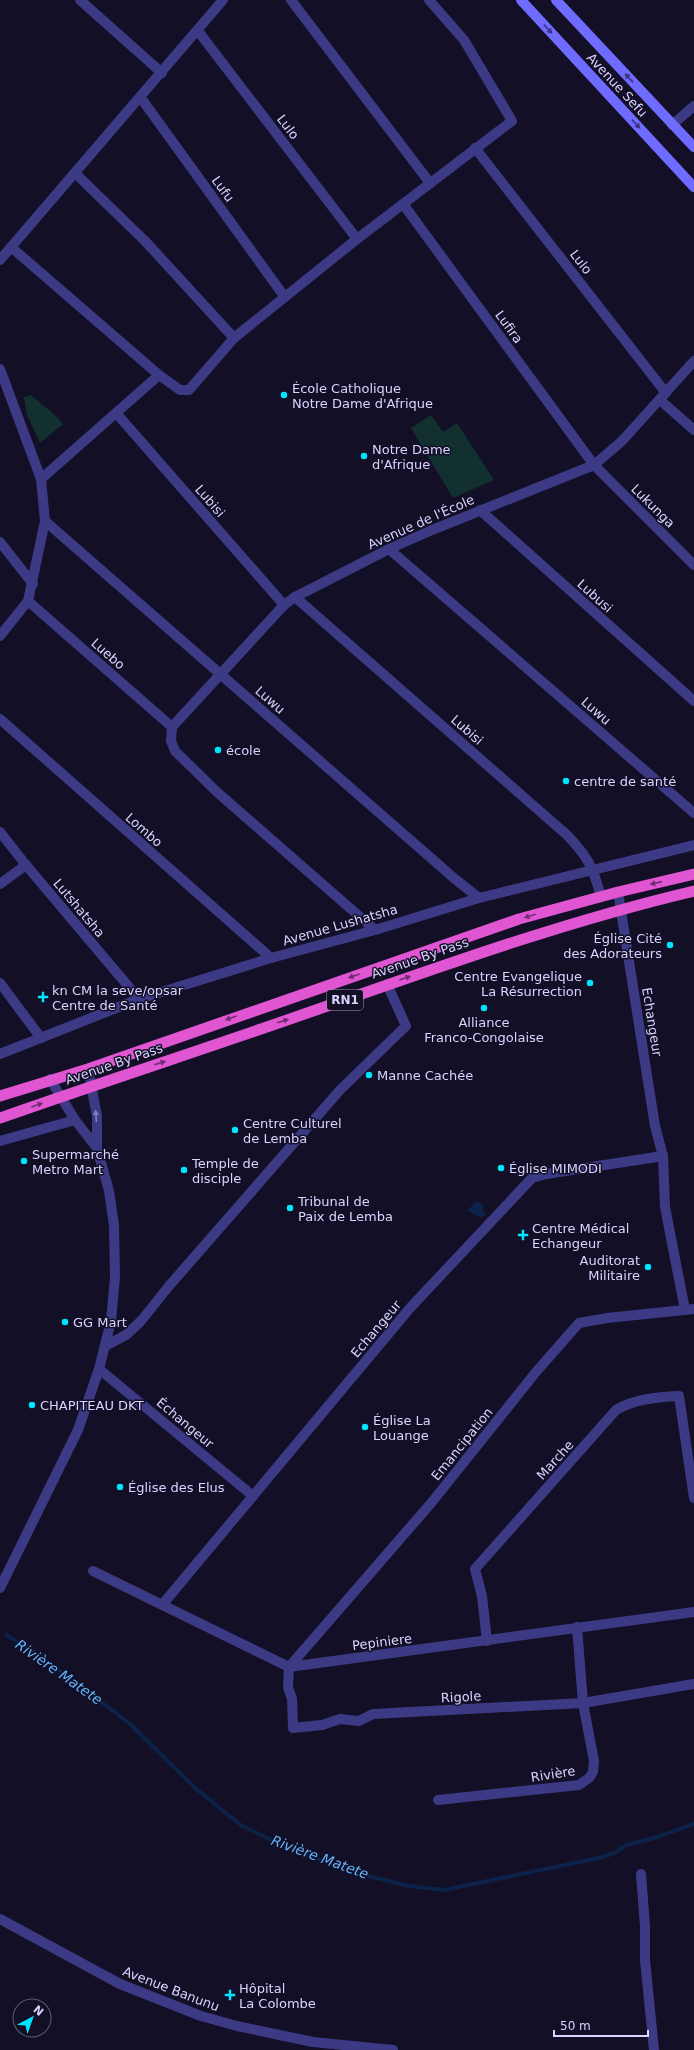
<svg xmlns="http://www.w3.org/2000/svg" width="694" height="2050" viewBox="0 0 694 2050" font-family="'DejaVu Sans',sans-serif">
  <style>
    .green { fill: #12302f }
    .water { fill: #0c2248 }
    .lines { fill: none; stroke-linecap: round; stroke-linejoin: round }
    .stream { stroke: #0c2248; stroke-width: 4 }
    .minor { stroke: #3d3a85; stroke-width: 10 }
    .tertiary { stroke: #3d3a85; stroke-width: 10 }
    .secondary { stroke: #6f6bff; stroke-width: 10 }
    .trunk { stroke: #e055d1; stroke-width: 11 }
    .oneway { fill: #38347d }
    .oneway2 { fill: #6f2e73 }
    .oneway3 { fill: #837fbc }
    .poi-dot { fill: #00e5ff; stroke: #130f26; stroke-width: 1.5 }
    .labels { text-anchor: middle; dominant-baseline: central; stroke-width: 3; stroke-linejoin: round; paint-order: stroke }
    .shield { fill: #130f26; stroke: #9e99be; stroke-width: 1 }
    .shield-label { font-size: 12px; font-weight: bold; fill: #d9d4ff }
    .street-label { font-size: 13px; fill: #d9d4ff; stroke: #130f26 }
    .poi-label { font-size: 13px; fill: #d9d4ff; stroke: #130f26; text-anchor: start }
    .water-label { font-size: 14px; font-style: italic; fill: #62b6ff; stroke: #130f26 }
  </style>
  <rect width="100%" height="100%" fill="#130f26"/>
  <!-- green -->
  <g class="green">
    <polygon points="31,395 56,416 63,424 40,443 27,415 24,397"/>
    <polygon points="431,415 443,432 457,423 494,480 453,498 411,428"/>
  </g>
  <!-- water -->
  <polygon class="water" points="476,1201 484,1205 482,1209 485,1212 484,1216 480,1217 467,1211"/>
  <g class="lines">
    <!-- stream -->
    <polyline class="stream" points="6,1635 32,1650 129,1723 194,1787 242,1826 282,1845 344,1869 376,1878 409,1886 444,1890 599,1858 615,1853 626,1845 654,1838 694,1824"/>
    <!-- minor -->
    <g class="minor">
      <polyline points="80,0 162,73"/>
      <polyline points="291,0 430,183"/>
      <polyline points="198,31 357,239"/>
      <polyline points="141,98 284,296"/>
      <polyline points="672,125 694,106"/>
      <polyline points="475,148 666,393"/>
      <polyline points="75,173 146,242 234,338"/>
      <polyline points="403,204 594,465 694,565"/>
      <polyline points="11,247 159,375 180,390 189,390 234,338 357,239 512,121 464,40 429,0"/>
      <polyline points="0,260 223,0"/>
      <polyline points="0,369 41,479 45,521 28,601 0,636"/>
      <polyline points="660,400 694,430"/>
      <polyline points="117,414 284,605"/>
      <polyline points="41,479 159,375"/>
      <polyline points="480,510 694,701"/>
      <polyline points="45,521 455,879 479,898"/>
      <polyline points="0,542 33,584"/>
      <polyline points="389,549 694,813"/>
      <path d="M295,597L567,835C588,857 593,867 601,897"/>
      <polyline points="28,601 172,727"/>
      <polyline points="0,719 271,958"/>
      <polyline points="172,727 284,605 295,597 389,549 432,530 594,465 622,441 694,361"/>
      <polyline points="172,727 171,741 175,751 217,792 375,930"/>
      <polyline points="0,832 26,865 139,999"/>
      <polyline points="0,884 26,865"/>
      <polyline points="618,892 655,1126 663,1156 665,1207 685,1310"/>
      <polyline points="0,983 41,1038"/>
      <polyline points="0,1054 139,999 271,958 375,930 479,898 694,845"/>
      <polyline points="0,1141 75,1120"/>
      <polyline points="694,1309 607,1318 579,1323 536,1372 432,1502 289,1667 288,1687 292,1699 293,1728 322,1725 340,1719 359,1721 373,1714 583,1703 694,1684"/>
      <polyline points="105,1346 126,1335 141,1321 169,1286 340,1090 406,1026 387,984"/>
      <polyline points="99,1369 253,1496"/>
      <polyline points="93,1571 289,1667 694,1612"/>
      <polyline points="162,1605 410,1308 532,1178 546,1174 663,1156"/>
      <path d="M487,1641L482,1596L475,1569L616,1410C634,1399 658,1397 679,1396L694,1498"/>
      <polyline points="438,1800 579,1785 589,1778 593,1772 594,1761 583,1703 577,1627"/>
      <polyline points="641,1874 645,1926 645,1960 654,2050"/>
    </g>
    <!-- tertiary -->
    <g class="tertiary">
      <polyline points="50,1079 75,1120 97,1148"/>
      <polyline points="0,1588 78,1430 99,1369 111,1321 115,1277 114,1225 109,1191 97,1148 97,1116 88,1069"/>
      <polyline points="0,1919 120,1984 201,2016 237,2026 313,2042 393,2050"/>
    </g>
    <!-- secondary -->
    <g class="secondary">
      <polyline points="521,0 694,187"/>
      <polyline points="556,0 694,147"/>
    </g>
    <!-- trunk -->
    <g class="trunk">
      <polyline points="0,1096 88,1069 519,919 618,892 694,874"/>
      <path d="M0,1118C111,1079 223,1043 333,1004C453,962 571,920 694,891"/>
    </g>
  </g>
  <!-- one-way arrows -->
  <defs><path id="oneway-solid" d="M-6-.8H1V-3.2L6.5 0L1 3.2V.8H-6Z"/></defs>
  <g class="oneway">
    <use href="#oneway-solid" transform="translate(548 29) rotate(47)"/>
    <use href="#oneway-solid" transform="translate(629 78) rotate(-133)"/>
    <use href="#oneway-solid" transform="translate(636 124) rotate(47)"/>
  </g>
  <g class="oneway2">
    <use href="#oneway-solid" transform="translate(656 883) rotate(167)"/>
    <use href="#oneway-solid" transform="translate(530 916) rotate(164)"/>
    <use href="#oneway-solid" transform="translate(354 976) rotate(161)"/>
    <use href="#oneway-solid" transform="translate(405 978) rotate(-19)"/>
    <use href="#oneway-solid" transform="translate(231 1018) rotate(161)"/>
    <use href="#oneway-solid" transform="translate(283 1021) rotate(-18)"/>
    <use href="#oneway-solid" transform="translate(160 1063) rotate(-18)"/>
    <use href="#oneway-solid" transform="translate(37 1105) rotate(-19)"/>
  </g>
  <use class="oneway3" href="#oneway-solid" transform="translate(96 1116) rotate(-94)"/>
  <!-- markers -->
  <g class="poi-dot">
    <circle cx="284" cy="395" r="4"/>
    <circle cx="364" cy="456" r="4"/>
    <circle cx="218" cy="750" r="4"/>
    <circle cx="566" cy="781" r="4"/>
    <circle cx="670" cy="945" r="4"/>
    <circle cx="590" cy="983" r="4"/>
    <path d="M41 991h4v4h4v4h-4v4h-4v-4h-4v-4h4z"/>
    <circle cx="484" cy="1008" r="4"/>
    <circle cx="369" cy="1075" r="4"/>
    <circle cx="235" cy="1130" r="4"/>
    <circle cx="24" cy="1161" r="4"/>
    <circle cx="501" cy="1168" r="4"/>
    <circle cx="184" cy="1170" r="4"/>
    <circle cx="290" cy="1208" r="4"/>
    <path d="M521 1229h4v4h4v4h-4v4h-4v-4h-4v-4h4z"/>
    <circle cx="648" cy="1267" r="4"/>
    <circle cx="65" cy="1322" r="4"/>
    <circle cx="32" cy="1405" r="4"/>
    <circle cx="365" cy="1427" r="4"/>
    <circle cx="120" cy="1487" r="4"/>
    <path d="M228 1989h4v4h4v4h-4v4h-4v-4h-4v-4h4z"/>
  </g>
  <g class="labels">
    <!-- shield labels -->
    <rect class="shield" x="327" y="990" width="36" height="20" rx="3"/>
    <g class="shield-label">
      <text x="345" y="1000">RN1</text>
    </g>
    <!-- street labels -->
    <g class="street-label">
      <text transform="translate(617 85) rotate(47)">Avenue Sefu</text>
      <text transform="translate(288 127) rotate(53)">Lulo</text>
      <text transform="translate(223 189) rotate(54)">Lufu</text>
      <text transform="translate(581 262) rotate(52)">Lulo</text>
      <text transform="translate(509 327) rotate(54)">Lufira</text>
      <text transform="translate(210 501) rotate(49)">Lubisi</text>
      <text transform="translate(653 506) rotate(45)">Lukunga</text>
      <text transform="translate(421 522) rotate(-24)">Avenue de l'École</text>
      <text transform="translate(595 596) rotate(42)">Lubusi</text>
      <text transform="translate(108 654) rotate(41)">Luebo</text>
      <text transform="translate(270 700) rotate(41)">Luwu</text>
      <text transform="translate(596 711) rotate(41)">Luwu</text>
      <text transform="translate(467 730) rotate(41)">Lubisi</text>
      <text transform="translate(144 830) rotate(41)">Lombo</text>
      <text transform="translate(79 908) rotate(50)">Lutshatsha</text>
      <text transform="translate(340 925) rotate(-16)">Avenue Lushatsha</text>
      <text transform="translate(420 958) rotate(-19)">Avenue By Pass</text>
      <text transform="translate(652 1022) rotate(81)">Echangeur</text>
      <text transform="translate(114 1064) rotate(-19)">Avenue By Pass</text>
      <text transform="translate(376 1329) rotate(-50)">Echangeur</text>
      <text transform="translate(185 1423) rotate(40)">Échangeur</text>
      <text transform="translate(462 1444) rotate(-51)">Emancipation</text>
      <text transform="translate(555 1460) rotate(-48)">Marche</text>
      <text transform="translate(382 1642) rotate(-7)">Pepiniere</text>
      <text transform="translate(461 1697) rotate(-3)">Rigole</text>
      <text transform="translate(553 1774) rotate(-9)">Rivière</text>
      <text transform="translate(171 1989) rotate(21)">Avenue Banunu</text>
    </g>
    <!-- poi labels -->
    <g class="poi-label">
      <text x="292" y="388">École Catholique<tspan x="292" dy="15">Notre Dame d'Afrique</tspan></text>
      <text x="372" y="449">Notre Dame<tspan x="372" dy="15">d'Afrique</tspan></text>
      <text x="226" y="750">école</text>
      <text x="574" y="781">centre de santé</text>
      <text x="662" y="938" text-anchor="end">Église Cité<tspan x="662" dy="15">des Adorateurs</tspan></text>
      <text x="582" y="976" text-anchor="end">Centre Evangelique<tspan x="582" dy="15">La Résurrection</tspan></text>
      <text x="52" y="990">kn CM la seve/opsar<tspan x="52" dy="15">Centre de Santé</tspan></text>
      <text x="484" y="1022" text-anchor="middle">Alliance<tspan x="484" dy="15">Franco-Congolaise</tspan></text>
      <text x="377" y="1075">Manne Cachée</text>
      <text x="243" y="1123">Centre Culturel<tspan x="243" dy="15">de Lemba</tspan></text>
      <text x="32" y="1154">Supermarché<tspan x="32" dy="15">Metro Mart</tspan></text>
      <text x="192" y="1163">Temple de<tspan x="192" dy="15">disciple</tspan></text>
      <text x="509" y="1168">Église MIMODI</text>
      <text x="298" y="1201">Tribunal de<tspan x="298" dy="15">Paix de Lemba</tspan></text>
      <text x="532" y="1228">Centre Médical<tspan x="532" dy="15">Echangeur</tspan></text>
      <text x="640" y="1260" text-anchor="end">Auditorat<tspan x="640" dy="15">Militaire</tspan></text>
      <text x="73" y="1322">GG Mart</text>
      <text x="40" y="1405">CHAPITEAU DKT</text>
      <text x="373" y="1420">Église La<tspan x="373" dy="15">Louange</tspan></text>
      <text x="128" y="1487">Église des Elus</text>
      <text x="239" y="1988">Hôpital<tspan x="239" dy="15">La Colombe</tspan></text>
    </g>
    <!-- water labels -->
    <g class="water-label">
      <text transform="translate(59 1672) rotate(35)">Rivière Matete</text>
      <text transform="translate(320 1857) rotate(20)">Rivière Matete</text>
    </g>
  </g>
  <!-- north arrow -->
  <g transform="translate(32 2018) rotate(41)"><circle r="19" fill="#130f26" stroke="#625e7d"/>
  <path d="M0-3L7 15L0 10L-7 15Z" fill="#00e5ff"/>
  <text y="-6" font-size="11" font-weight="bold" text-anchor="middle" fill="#d9d4ff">N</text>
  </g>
  <!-- scale -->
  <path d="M554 2030v6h94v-6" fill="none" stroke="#d9d4ff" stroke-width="2"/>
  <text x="560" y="2030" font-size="12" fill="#d9d4ff" stroke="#130f26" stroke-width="3" paint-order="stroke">50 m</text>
</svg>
